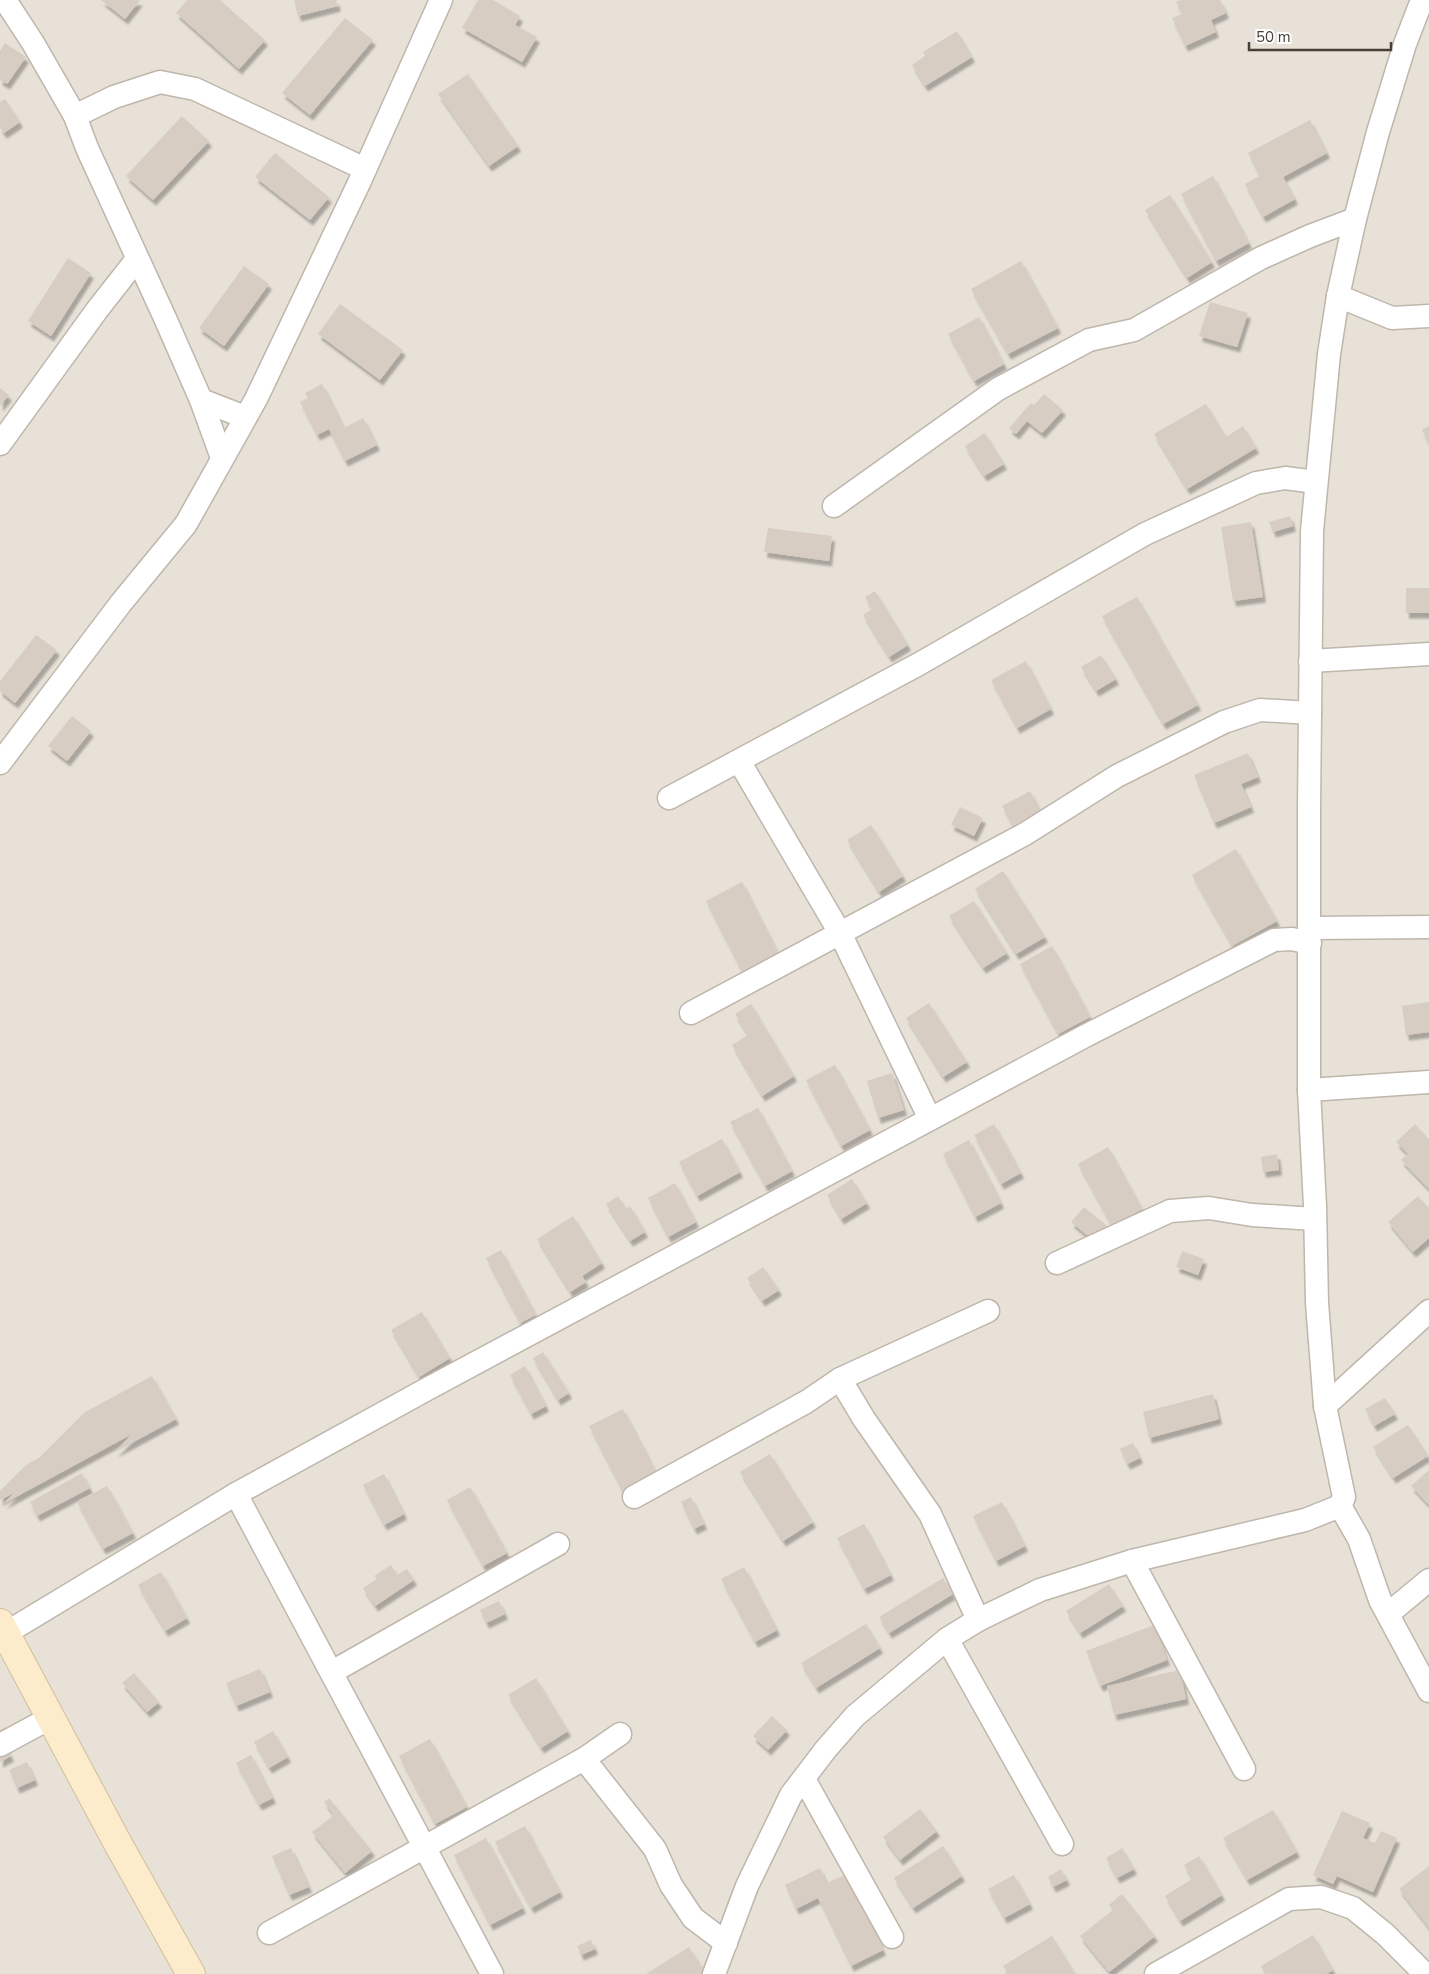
<svg xmlns="http://www.w3.org/2000/svg" width="1429" height="1974" viewBox="0 0 1429 1974" font-family="'Nunito Sans',sans-serif">
  <style>
    .residential { fill: #e7e1d7 }
    .building { fill: #d8cdc2; filter: url(#shadow) }
    .lines { fill: none; stroke-linecap: round; stroke-linejoin: round }
    .street-casing { stroke: #bfb6ac; stroke-width: 25 }
    .secondary-casing { stroke: #d1be9b; stroke-width: 30 }
    .street { stroke: #fff; stroke-width: 22 }
    .secondary { stroke: #fceccb; stroke-width: 28 }
  </style>
  <defs>
    <filter id="shadow"><feDropShadow dx="3" dy="5.5" stdDeviation="1" flood-color="#0004"/></filter>
  </defs>
  <rect width="100%" height="100%" fill="#f3efe9"/>
  <!-- residential -->
  <rect class="residential" x="0" y="0" width="1429" height="1974"/>
  <!-- building -->
  <g class="building">
    <polygon points="101,0 140,0 125,19"/>
    <polygon points="187,0 220,0 265,40 239,69 176,13"/>
    <polygon points="294,0 336,0 338,6 298,16"/>
    <polygon points="478,0 493,0 520,16 515,25 537,37 522,62 462,28"/>
    <polygon points="1181,0 1220,0 1226,13 1211,20 1216,32 1185,46 1172,18 1182,14 1176,2"/>
    <polygon points="345,18 373,40 310,115 282,93"/>
    <polygon points="957,31 972,57 925,86 912,65 925,56 923,52"/>
    <polygon points="5,43 26,57 7,84 0,80 0,51"/>
    <polygon points="468,74 518,146 489,166 438,94"/>
    <polygon points="5,99 20,122 4,133 0,128 0,102"/>
    <polygon points="182,116 209,141 153,200 126,176"/>
    <polygon points="1310,120 1327,153 1283,177 1295,199 1263,217 1245,184 1260,176 1248,153"/>
    <polygon points="275,153 329,197 310,220 255,177"/>
    <polygon points="1213,176 1249,243 1216,261 1181,194"/>
    <polygon points="1170,195 1212,262 1187,278 1145,210"/>
    <polygon points="68,258 91,273 51,336 28,321"/>
    <polygon points="1021,261 1058,328 1008,354 971,289"/>
    <polygon points="244,266 269,284 224,346 199,328"/>
    <polygon points="1210,302 1248,313 1237,347 1199,336"/>
    <polygon points="340,304 403,350 380,380 318,334"/>
    <polygon points="979,317 1004,364 974,381 948,334"/>
    <polygon points="322,384 344,428 363,418 377,445 345,461 329,429 317,435 300,402 308,398 305,393"/>
    <polygon points="0,388 9,395 0,406"/>
    <polygon points="1044,394 1063,410 1042,433 1027,421 1016,434 1009,428 1031,403 1034,405"/>
    <polygon points="1206,404 1226,437 1243,426 1256,448 1187,489 1154,434"/>
    <polygon points="1429,426 1429,444 1422,430"/>
    <polygon points="985,433 1004,464 984,476 965,446"/>
    <polygon points="1290,516 1293,526 1273,532 1269,522"/>
    <polygon points="1251,522 1263,597 1233,601 1221,527"/>
    <polygon points="768,528 832,536 829,561 764,552"/>
    <rect x="1406" y="588" width="23" height="25"/>
    <polygon points="875,591 908,645 889,657 863,615 872,609 865,597"/>
    <polygon points="1137,597 1198,705 1163,724 1102,616"/>
    <polygon points="36,635 57,650 15,703 0,691 0,681"/>
    <polygon points="1101,655 1116,679 1096,691 1081,667"/>
    <polygon points="1026,661 1051,709 1017,728 991,680"/>
    <polygon points="72,716 91,731 67,761 48,746"/>
    <polygon points="1248,753 1258,777 1241,784 1251,807 1214,823 1194,775"/>
    <polygon points="1030,791 1041,813 1014,828 1002,806"/>
    <polygon points="960,807 983,818 974,836 951,825"/>
    <polygon points="871,825 903,876 879,892 847,840"/>
    <polygon points="1236,849 1277,921 1232,946 1192,875"/>
    <polygon points="1003,871 1045,937 1016,954 975,889"/>
    <polygon points="742,882 780,957 744,975 706,901"/>
    <polygon points="974,901 1007,953 983,968 949,916"/>
    <polygon points="1052,946 1090,1017 1058,1034 1020,964"/>
    <polygon points="1429,1002 1429,1032 1406,1035 1402,1006"/>
    <polygon points="929,1003 967,1062 943,1077 906,1018"/>
    <polygon points="751,1004 794,1076 762,1096 732,1045 748,1035 735,1014"/>
    <polygon points="835,1065 870,1130 841,1146 806,1080"/>
    <polygon points="892,1073 904,1110 878,1118 867,1081"/>
    <polygon points="758,1108 792,1171 765,1186 730,1122"/>
    <polygon points="994,1124 1021,1173 1001,1184 974,1135"/>
    <polygon points="1415,1124 1426,1136 1424,1137 1429,1142 1429,1189 1401,1160 1408,1154 1396,1142"/>
    <polygon points="722,1139 740,1172 697,1196 679,1162"/>
    <polygon points="969,1140 1001,1203 975,1217 943,1154"/>
    <polygon points="1108,1147 1142,1209 1112,1226 1078,1164"/>
    <polygon points="1277,1154 1279,1170 1263,1172 1261,1157"/>
    <polygon points="852,1179 867,1203 841,1219 827,1195"/>
    <polygon points="675,1183 696,1222 668,1237 648,1198"/>
    <polygon points="618,1196 626,1209 630,1206 645,1232 630,1241 606,1204"/>
    <polygon points="1418,1196 1429,1208 1429,1238 1413,1252 1388,1222"/>
    <polygon points="1084,1207 1107,1226 1094,1241 1071,1222"/>
    <polygon points="573,1216 602,1263 582,1276 586,1282 570,1292 537,1239"/>
    <polygon points="501,1250 536,1315 520,1323 486,1258"/>
    <polygon points="1182,1251 1204,1259 1198,1275 1176,1267"/>
    <polygon points="763,1267 779,1290 762,1301 747,1278"/>
    <polygon points="422,1312 450,1358 419,1377 391,1330"/>
    <polygon points="543,1352 569,1393 558,1400 533,1358"/>
    <polygon points="525,1366 546,1406 531,1414 510,1375"/>
    <polygon points="152,1376 176,1419 115,1452 132,1434 3,1504 14,1493 0,1500 0,1491 26,1465 39,1458 85,1412"/>
    <polygon points="1213,1394 1219,1419 1149,1438 1143,1412"/>
    <polygon points="1385,1398 1395,1414 1374,1426 1365,1409"/>
    <polygon points="623,1409 658,1476 624,1494 589,1426"/>
    <polygon points="1408,1425 1428,1456 1393,1478 1373,1447"/>
    <polygon points="1133,1443 1140,1458 1127,1464 1120,1449"/>
    <polygon points="770,1454 813,1522 783,1541 740,1472"/>
    <polygon points="1429,1470 1429,1505 1411,1486"/>
    <polygon points="82,1473 90,1488 37,1516 30,1502"/>
    <polygon points="384,1474 404,1514 384,1525 363,1485"/>
    <polygon points="107,1486 133,1533 103,1549 77,1502"/>
    <polygon points="470,1487 507,1553 483,1566 447,1500"/>
    <polygon points="691,1497 704,1524 694,1529 681,1502"/>
    <polygon points="1002,1502 1025,1546 996,1561 973,1516"/>
    <polygon points="864,1524 891,1575 864,1589 837,1538"/>
    <polygon points="391,1565 397,1575 407,1569 414,1580 375,1606 363,1588 377,1579 374,1576"/>
    <polygon points="744,1567 777,1630 755,1642 721,1579"/>
    <polygon points="161,1572 187,1618 165,1631 138,1585"/>
    <polygon points="943,1578 953,1594 889,1633 879,1617"/>
    <polygon points="1109,1584 1123,1606 1080,1633 1066,1611"/>
    <polygon points="499,1601 505,1614 486,1623 480,1610"/>
    <polygon points="866,1624 880,1648 816,1688 801,1663"/>
    <polygon points="1154,1625 1167,1660 1100,1686 1086,1651"/>
    <polygon points="260,1669 270,1692 236,1706 226,1683"/>
    <polygon points="1180,1670 1186,1699 1114,1715 1107,1686"/>
    <polygon points="134,1673 159,1702 147,1712 122,1683"/>
    <polygon points="536,1678 568,1731 541,1748 508,1695"/>
    <polygon points="772,1716 787,1730 768,1750 753,1736"/>
    <polygon points="6,1727 12,1739 4,1743 11,1756 0,1762 0,1730"/>
    <polygon points="273,1731 288,1757 269,1768 254,1742"/>
    <polygon points="430,1739 467,1807 435,1824 399,1756"/>
    <polygon points="251,1755 273,1798 259,1805 236,1763"/>
    <polygon points="27,1762 35,1780 17,1788 9,1770"/>
    <polygon points="329,1798 372,1851 345,1873 312,1832 334,1815 324,1802"/>
    <polygon points="920,1809 937,1831 900,1860 883,1837"/>
    <polygon points="1273,1810 1297,1852 1247,1880 1223,1838"/>
    <polygon points="1342,1811 1370,1823 1363,1838 1375,1843 1381,1831 1397,1838 1373,1892 1337,1876 1333,1884 1313,1875"/>
    <polygon points="525,1826 560,1892 531,1908 495,1842"/>
    <polygon points="486,1838 523,1908 490,1925 454,1855"/>
    <polygon points="943,1846 962,1876 913,1908 894,1878"/>
    <polygon points="291,1848 309,1887 289,1895 272,1856"/>
    <polygon points="1122,1848 1134,1869 1117,1878 1106,1858"/>
    <polygon points="1199,1856 1222,1895 1180,1921 1165,1896 1192,1879 1184,1865"/>
    <polygon points="1429,1866 1429,1928 1399,1889"/>
    <polygon points="820,1868 827,1883 847,1874 883,1950 851,1966 818,1898 796,1909 785,1885"/>
    <polygon points="1061,1869 1067,1880 1053,1887 1048,1877"/>
    <polygon points="1014,1875 1030,1904 1004,1918 988,1889"/>
    <polygon points="1122,1894 1155,1936 1109,1972 1080,1936 1113,1910 1109,1905"/>
    <polygon points="1313,1935 1333,1970 1327,1974 1265,1974 1261,1966"/>
    <polygon points="1052,1936 1075,1974 1008,1974 1003,1966"/>
    <polygon points="591,1940 595,1949 581,1955 577,1946"/>
    <polygon points="689,1947 705,1972 702,1974 646,1974"/>
  </g>
  <g class="lines">
    <defs>
      <g id="street">
        <polyline points="5,0 33,43 75,116 87,148 165,318 201,400 222,458"/>
        <polyline points="75,116 114,97 160,82 195,89 365,169"/>
        <polyline points="1338,296 1392,318 1429,316"/>
        <polyline points="201,400 245,417"/>
        <polyline points="0,444 97,310 137,259"/>
        <polyline points="834,506 998,389 1089,340 1134,330 1261,258 1310,236 1355,219"/>
        <polyline points="1310,661 1429,654"/>
        <polyline points="739,761 840,933 930,1119"/>
        <polyline points="0,763 121,603 186,524 256,399 359,183 441,0"/>
        <polyline points="669,798 919,664 1145,534 1256,483 1285,478 1316,482"/>
        <polyline points="1310,928 1429,927"/>
        <polyline points="691,1013 1025,834 1117,776 1224,722 1260,710 1310,713"/>
        <polyline points="1309,1090 1429,1082"/>
        <polyline points="1057,1263 1170,1211 1209,1208 1252,1215 1315,1219"/>
        <polyline points="1325,1406 1429,1311"/>
        <polyline points="236,1494 492,1974"/>
        <polyline points="634,1497 806,1402 840,1379"/>
        <polyline points="1340,1506 1359,1539 1380,1600 1429,1691"/>
        <polyline points="1132,1561 1244,1769"/>
        <polyline points="1388,1614 1429,1580"/>
        <polyline points="978,1620 930,1514 864,1419 840,1379 988,1311"/>
        <polyline points="6,1633 236,1494 429,1388 1087,1035 1274,940 1292,939 1310,943"/>
        <polyline points="947,1639 1062,1844"/>
        <polyline points="332,1672 558,1544"/>
        <polyline points="0,1745 50,1718"/>
        <polyline points="584,1759 655,1849 671,1885 693,1918 726,1943"/>
        <polyline points="804,1779 892,1937"/>
        <polyline points="269,1933 584,1759 620,1734"/>
        <polyline points="714,1974 747,1886 791,1795 826,1749 855,1716 947,1639 978,1620 1040,1590 1132,1561 1305,1520 1340,1506 1344,1497 1325,1406 1317,1303 1315,1206 1309,1090 1309,808 1312,531 1329,354 1338,296 1355,219 1378,132 1405,44 1422,0"/>
        <polyline points="1156,1974 1289,1899 1321,1897 1353,1908 1385,1934 1425,1974"/>
      </g>
      <polyline id="secondary" points="0,1623 117,1842 191,1974"/>
    </defs>
    <!-- street casing -->
    <use href="#street" class="street-casing"/>
    <!-- secondary casing -->
    <use href="#secondary" class="secondary-casing"/>
    <!-- street -->
    <use href="#street" class="street"/>
    <!-- secondary -->
    <use href="#secondary" class="secondary"/>
  </g>
  <!-- scale -->
  <path d="M1249 42v8h142v-8" fill="none" stroke="#474038" stroke-width="2.5"/>
  <text x="1256" y="42" font-size="15" fill="#474038" stroke="#ffffff" stroke-width="4" paint-order="stroke">50 m</text>
</svg>
